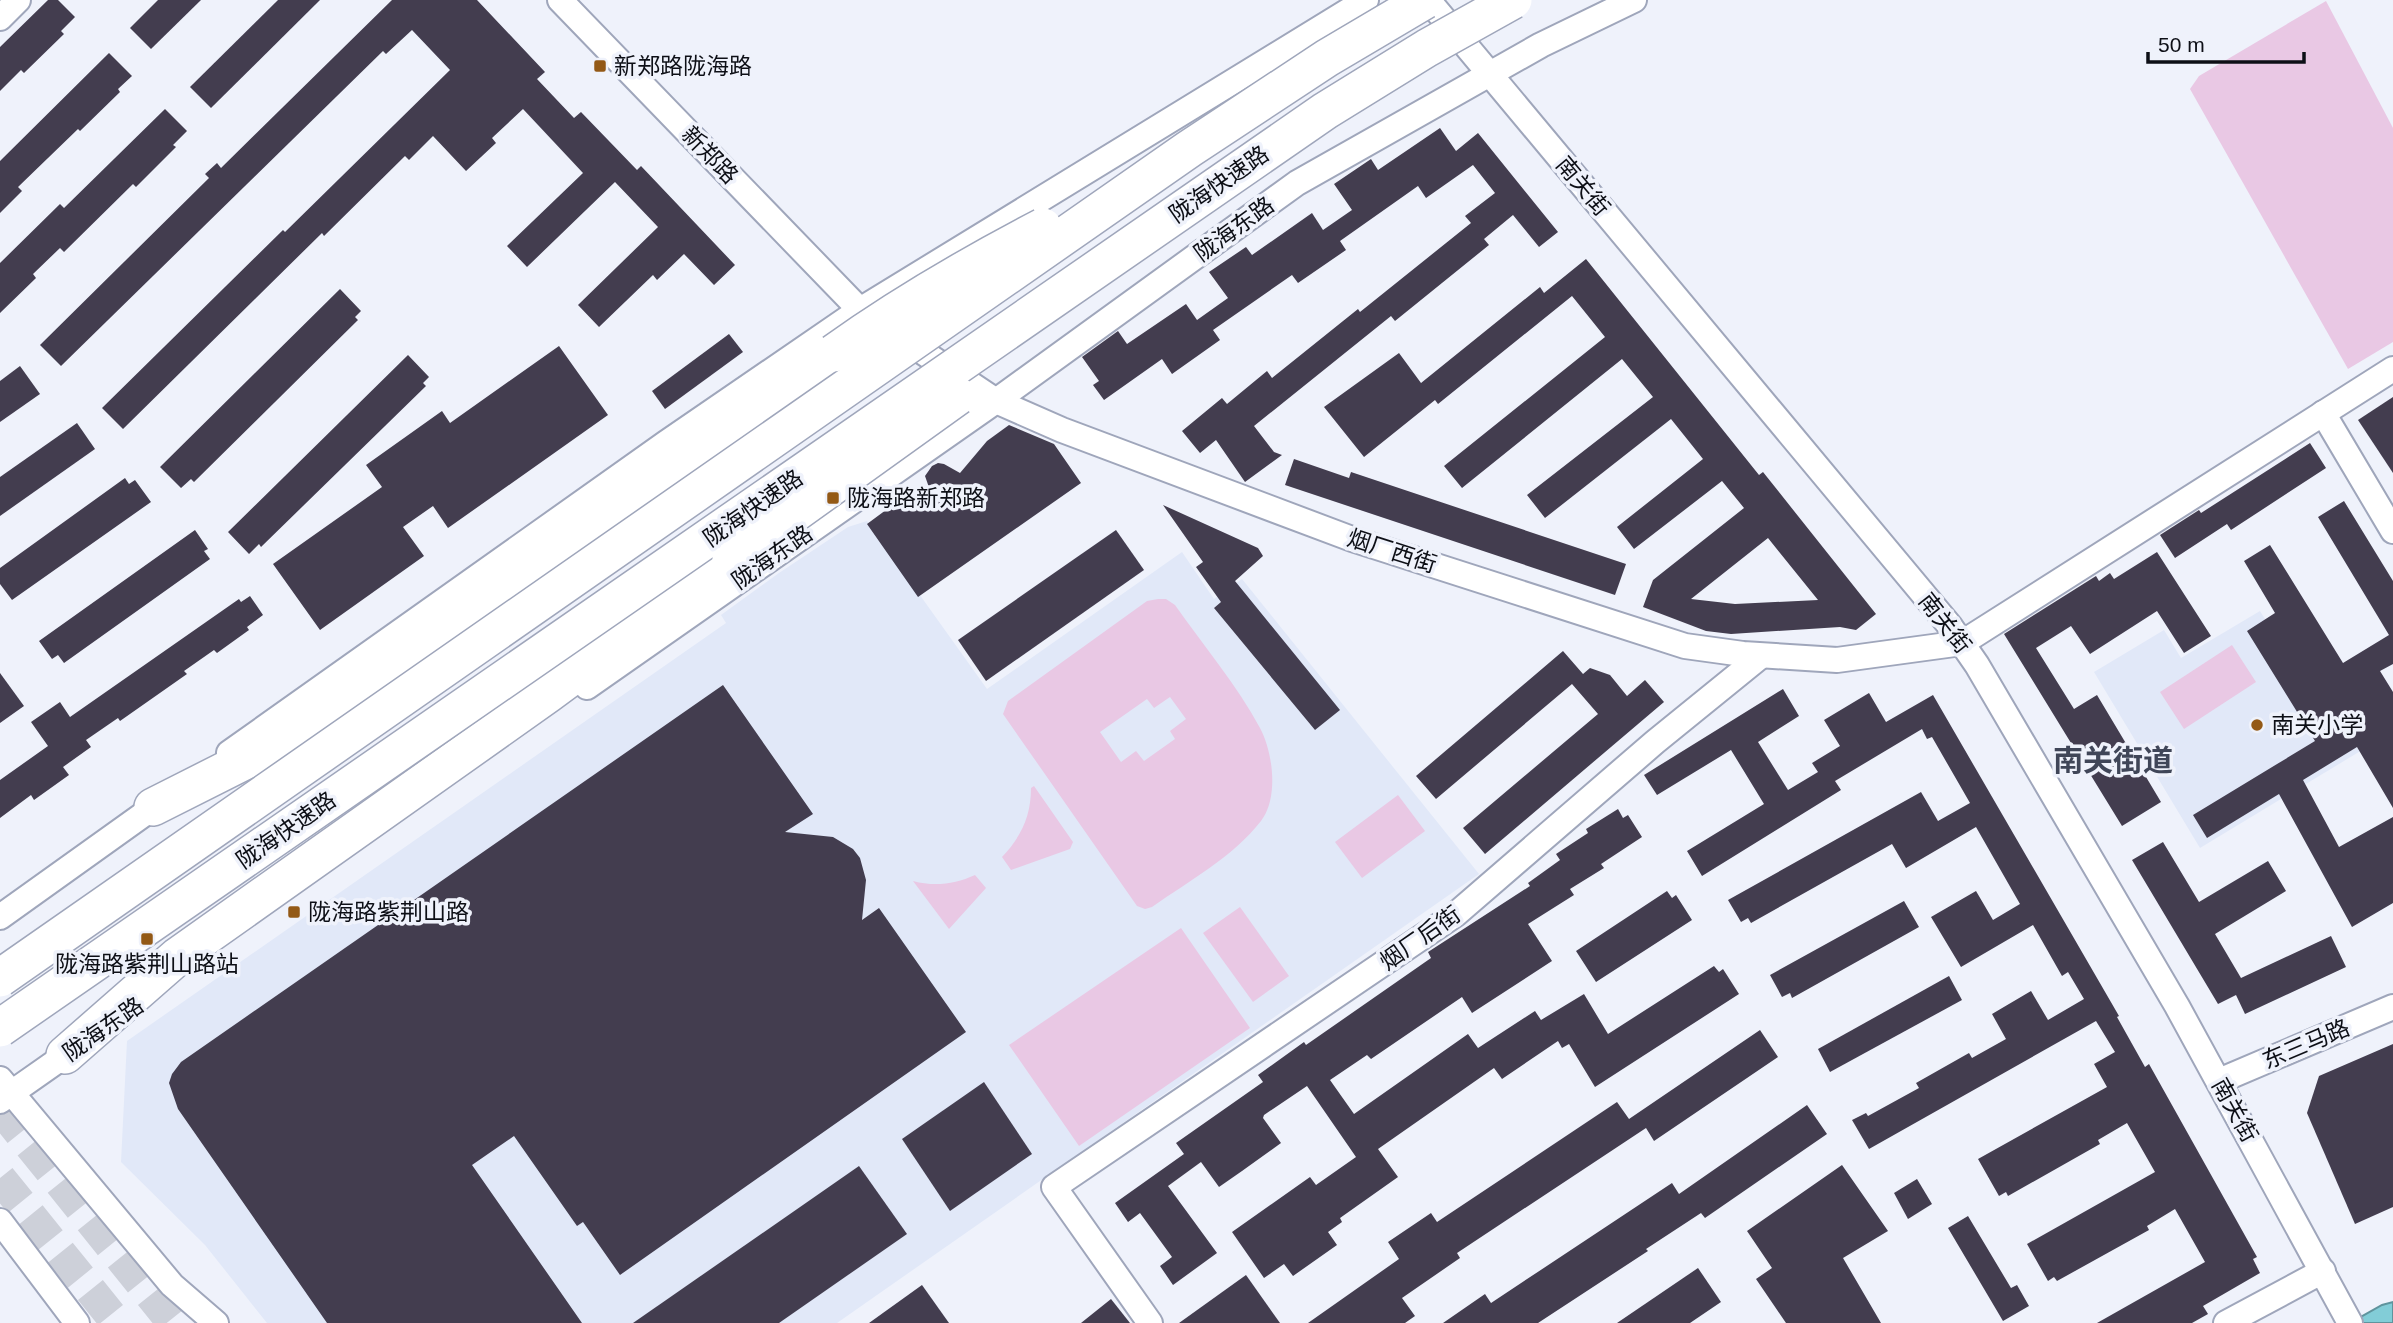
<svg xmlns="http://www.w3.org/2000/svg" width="2393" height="1323" viewBox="0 0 2393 1323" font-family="Arial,'Noto Sans SC',sans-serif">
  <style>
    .built { fill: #e1e8f8 }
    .green { fill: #e9c8e4; fill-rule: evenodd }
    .water { fill: #82cdd7; stroke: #5f949d; stroke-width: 2 }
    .building { fill: #433d4f; fill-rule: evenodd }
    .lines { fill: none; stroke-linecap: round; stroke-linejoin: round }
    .major-tunnel { stroke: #cdd0d9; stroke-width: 32; stroke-dasharray: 32 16; stroke-linecap: butt }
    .minor-casing { stroke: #9fa6bb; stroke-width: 28 }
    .highway-casing { stroke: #9fa6bb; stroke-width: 40 }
    .minor { stroke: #fff; stroke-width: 24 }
    .highway { stroke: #fff; stroke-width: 37 }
    .highway-bridge-casing { stroke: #9fa6bb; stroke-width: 40; stroke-linecap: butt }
    .highway-bridge { stroke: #fff; stroke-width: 37 }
    .poi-dot { fill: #935916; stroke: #eff2fb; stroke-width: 2.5 }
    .labels { text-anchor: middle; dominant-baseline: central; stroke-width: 7; stroke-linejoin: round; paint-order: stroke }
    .poi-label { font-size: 23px; fill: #0d0f16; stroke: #eff2fb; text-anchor: start }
    .street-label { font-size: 23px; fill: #0d0f16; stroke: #eff2fb }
    .district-label { font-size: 30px; font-weight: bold; fill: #404658; stroke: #eff2fb }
  </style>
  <rect width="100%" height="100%" fill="#eff2fb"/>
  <!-- built -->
  <g class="built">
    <polygon points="867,521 987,689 1182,552 1214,599 1242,579 1479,874 837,1323 267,1323 205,1245 121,1162 127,1041 726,623 721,615 779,573 848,527"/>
    <polygon points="2260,611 2325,718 2392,732 2200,848 2094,672 2164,630 2181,658"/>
  </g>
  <!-- green -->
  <g class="green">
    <polygon points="2326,1 2393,128 2393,342 2348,369 2190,89 2199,76"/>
    <path d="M1158,599H1166L1175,605C1203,645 1237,685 1260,728C1273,752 1279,798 1261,821C1233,857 1189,881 1152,907L1145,909L1137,906L1003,714L1008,701L1147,601ZM1170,697L1186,719L1170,731L1175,739L1144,761L1136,751L1121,762L1100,732L1147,699L1154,708Z"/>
    <polygon points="2232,645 2256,682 2184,729 2160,692"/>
    <path d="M1034,786L1073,842L1070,849L1011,870L1002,857C1021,837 1031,816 1031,788Z"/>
    <polygon points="1398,795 1425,831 1362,878 1335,842"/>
    <path d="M975,875L986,888L949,929L913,881C935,887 955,884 975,875Z"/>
    <polygon points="1240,907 1289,976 1253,1002 1203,933"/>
    <polygon points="1181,928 1250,1028 1079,1146 1009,1045"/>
  </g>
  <!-- water -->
  <polygon class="water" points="2393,1302 2393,1323 2350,1323 2382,1305"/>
  <!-- building -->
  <g class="building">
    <polygon points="48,0 58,0 75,17 61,31 64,34 24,73 21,70 0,91 0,47"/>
    <polygon points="158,0 201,0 151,49 130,28"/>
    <polygon points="278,0 320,0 211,108 190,87"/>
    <polygon points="392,0 477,0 545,72 537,79 574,118 581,112 637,170 641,166 735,265 714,285 684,254 657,280 653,275 599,327 578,305 658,227 615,182 527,267 507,246 583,173 523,109 492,138 496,143 466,171 433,136 409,160 405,156 324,236 322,233 123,429 102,408 283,230 285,232 450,70 412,30 386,54 383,51 61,366 40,345 209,178 205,174 217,163 221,168"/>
    <polygon points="109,53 132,76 118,89 120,92 80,131 78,129 18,187 22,191 0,213 0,161"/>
    <polygon points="165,109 187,131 173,145 176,147 136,187 133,184 64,252 60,248 33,274 36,278 0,313 0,263 60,204 64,208"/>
    <polygon points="1440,128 1456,151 1478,133 1558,232 1539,247 1513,215 1484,239 1489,245 1395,321 1391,316 1254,426 1274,452 1282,455 1245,482 1216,440 1200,453 1182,431 1222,398 1227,404 1267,371 1272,378 1358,309 1360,312 1471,223 1465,216 1495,193 1473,165 1426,198 1418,186 1340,241 1346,250 1298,283 1292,275 1213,330 1220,340 1172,374 1162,359 1104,400 1093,385 1099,381 1082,357 1118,331 1127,344 1186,304 1197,320 1228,298 1209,272 1246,247 1252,255 1312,213 1323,230 1352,210 1334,184 1371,159 1378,170"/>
    <path d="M1586,259L1759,475L1763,472L1876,614L1856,630L1840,627L1731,634L1706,631L1643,607L1653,580L1744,508L1722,481L1634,549L1617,527L1703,459L1671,419L1545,518L1527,495L1653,397L1622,359L1462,488L1444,466L1605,337L1572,296L1438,404L1435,400L1364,457L1324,407L1399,353L1421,383L1540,287L1544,293ZM1768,538L1818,600L1735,604L1691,599Z"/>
    <polygon points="340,289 361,311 355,317 358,320 194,482 191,479 181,488 160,467"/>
    <polygon points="729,334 743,352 665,409 652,391"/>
    <polygon points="559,346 608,415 448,528 433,506 403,527 424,556 320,630 273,564 382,487 366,465 442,411 450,423"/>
    <polygon points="408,355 429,377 423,383 426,386 261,547 259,544 249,554 228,532"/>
    <polygon points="20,366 40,394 0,422 0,381"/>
    <polygon points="2393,397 2393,473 2358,420"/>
    <polygon points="77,423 95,449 0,516 0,477"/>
    <polygon points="1009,425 1054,444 1081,483 918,597 867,524 890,507 932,496 925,476 932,466 938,463 944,464 960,473 987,441"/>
    <polygon points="2310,443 2326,468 2231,530 2227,524 2175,558 2160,535 2199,510 2201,513"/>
    <polygon points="1294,459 1349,478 1351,472 1626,564 1615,595 1285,485"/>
    <polygon points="125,478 129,484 135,480 151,502 12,600 0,584 0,568"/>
    <polygon points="2344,501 2393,581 2393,664 2380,671 2393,692 2393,808 2357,747 2303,780 2339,847 2393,817 2393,903 2352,927 2279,794 2207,838 2193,815 2315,741 2247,631 2275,613 2244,561 2270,545 2343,663 2389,635 2318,517"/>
    <polygon points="1163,505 1258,548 1263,556 1235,581 1340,710 1315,730 1214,608 1221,602 1196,567 1203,562"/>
    <polygon points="195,530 208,549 204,551 210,559 64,663 58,655 52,659 39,641"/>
    <polygon points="1116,530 1144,570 986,681 958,640"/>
    <polygon points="2157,552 2211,636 2184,653 2157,611 2090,654 2071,626 2036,648 2074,709 2097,695 2161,802 2122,826 2004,634 2096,576 2099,581 2110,573 2114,579"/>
    <polygon points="250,596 263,615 247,627 249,630 217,653 214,650 184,671 187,674 120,721 118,718 86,740 91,747 63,767 69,775 34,800 31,795 0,818 0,780 48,746 31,722 60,702 70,717 239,599 241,602"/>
    <polygon points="1563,651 1583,674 1590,668 1610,675 1627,696 1645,680 1664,702 1485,854 1463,828 1598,714 1572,684 1436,799 1416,776"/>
    <polygon points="0,673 24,706 0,723"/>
    <polygon points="723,685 813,814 785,832 833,837 853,849 860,858 866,880 862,920 879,908 966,1032 620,1275 583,1222 577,1226 514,1136 472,1165 582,1323 327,1323 178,1109 169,1083 172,1074 181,1062"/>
    <polygon points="1783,689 1799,716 1758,742 1788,790 1818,772 1812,763 1840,746 1824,720 1869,693 1886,722 1933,695 2119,1016 2117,1017 2145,1067 2149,1064 2257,1257 2253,1259 2260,1273 2203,1306 2208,1314 2192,1323 2097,1323 2205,1262 2175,1209 2147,1226 2149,1230 2057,1281 2054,1277 2048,1281 2027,1244 2155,1172 2127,1123 2098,1140 2100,1144 2008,1196 2006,1192 1999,1196 1978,1159 2107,1087 2094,1064 2115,1052 2096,1021 1869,1149 1852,1120 1866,1113 1868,1116 1919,1088 1916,1083 1969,1053 1972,1058 2006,1039 1992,1014 2031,991 2048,1020 2084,999 2068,972 2062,976 2033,925 1961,967 1931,917 1976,891 1993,920 2020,904 1976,827 1906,868 1892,844 1751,923 1748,918 1741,922 1728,900 1921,792 1938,821 1970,803 1932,737 1927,739 1922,729 1835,781 1841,790 1702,876 1687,851 1764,804 1731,750 1657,795 1644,775"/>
    <polygon points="1618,809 1623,818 1628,815 1642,837 1601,864 1604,868 1570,889 1574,895 1528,924 1552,961 1472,1013 1462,997 1371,1059 1367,1055 1330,1080 1354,1114 1468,1034 1478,1048 1535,1011 1541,1020 1584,994 1608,1034 1714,966 1719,972 1723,969 1739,994 1595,1087 1569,1044 1562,1048 1558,1041 1502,1079 1494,1068 1378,1149 1398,1177 1340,1218 1342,1222 1328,1232 1337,1245 1293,1276 1284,1264 1264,1278 1232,1232 1310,1177 1316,1185 1356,1157 1307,1086 1264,1115 1263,1118 1281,1143 1242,1171 1219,1187 1201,1162 1168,1186 1217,1253 1173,1285 1160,1266 1172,1257 1140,1213 1128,1222 1115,1203 1184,1154 1176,1143 1263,1082 1258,1075 1304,1042 1306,1045 1431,958 1428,952 1530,886 1528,883 1560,860 1556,854 1588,833 1586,829"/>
    <polygon points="2163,842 2199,902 2268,861 2286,891 2215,934 2241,978 2331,936 2346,967 2245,1014 2236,995 2218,1004 2132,860"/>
    <polygon points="1667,891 1672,898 1676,895 1692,920 1596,982 1576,951"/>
    <polygon points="1904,901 1919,927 1792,998 1790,993 1782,997 1770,975"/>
    <polygon points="1949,976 1962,1000 1830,1072 1818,1049"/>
    <polygon points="1760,1030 1778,1057 1654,1141 1646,1128 1457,1253 1460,1258 1402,1298 1415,1316 1405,1323 1308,1323 1399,1259 1388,1242 1431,1213 1437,1222 1617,1102 1629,1119"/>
    <polygon points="2393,1044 2393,1207 2355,1224 2307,1113 2319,1076"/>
    <polygon points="984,1082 1032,1154 950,1211 902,1139"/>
    <polygon points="1807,1105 1827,1134 1705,1218 1701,1213 1646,1249 1648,1251 1538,1323 1443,1323 1485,1294 1491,1303 1672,1183 1679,1194"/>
    <polygon points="1842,1165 1888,1231 1843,1258 1881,1323 1786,1323 1756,1279 1772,1268 1747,1231"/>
    <polygon points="859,1166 907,1234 779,1323 633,1323"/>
    <polygon points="1917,1179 1932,1204 1908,1219 1894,1193"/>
    <polygon points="1968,1216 2011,1288 2017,1285 2029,1306 2003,1321 1948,1228"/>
    <polygon points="1698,1268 1721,1302 1690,1323 1617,1323"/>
    <polygon points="1246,1275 1280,1323 1179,1323"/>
    <polygon points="922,1285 949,1323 869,1323"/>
    <polygon points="1111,1299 1130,1323 1081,1323"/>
  </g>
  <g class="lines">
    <!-- major-tunnel -->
    <g class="major-tunnel">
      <polyline points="0,1108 173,1323"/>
      <polyline points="0,1178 117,1323"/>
    </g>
    <defs>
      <g id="minor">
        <polyline points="560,0 860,310 996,401 1062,430 1352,539 1685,646 1743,654 1837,660 1962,643 2393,369"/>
        <polyline points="1428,0 1950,626 1977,665 2177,1006 2350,1323"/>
        <polyline points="0,18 18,0"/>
        <polyline points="2323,413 2393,531"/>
        <polyline points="587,687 996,401 1297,183 1541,45 1634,0"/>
        <polyline points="229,753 666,443 860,310 1366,0"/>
        <polyline points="0,917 165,799"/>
        <polyline points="0,1079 172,1285 216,1323"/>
        <polyline points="2219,1081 2393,1007"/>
        <polyline points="0,1101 77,1047"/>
        <polyline points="0,1221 77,1323"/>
        <polyline points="1150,1323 1054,1187 1456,914 1655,742 1761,656"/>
        <polyline points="2226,1323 2323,1271"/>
      </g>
      <g id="highway">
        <polyline points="153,807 276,745 834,353"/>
        <polyline points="65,1055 178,956 548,694 731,559"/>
      </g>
    </defs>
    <!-- minor casing -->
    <use href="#minor" class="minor-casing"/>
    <!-- highway casing -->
    <use href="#highway" class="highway-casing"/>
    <!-- minor -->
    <use href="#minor" class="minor"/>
    <!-- highway -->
    <use href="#highway" class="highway"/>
    <defs>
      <g id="highway-bridge">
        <path d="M834,353C901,305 970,265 1043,227"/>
        <polyline points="731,559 958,396"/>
        <polyline points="0,978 1189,149 1327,58 1425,0"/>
        <polyline points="0,1028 1325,111 1427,48 1513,0"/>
      </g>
    </defs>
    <!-- highway-bridge casing -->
    <use href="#highway-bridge" class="highway-bridge-casing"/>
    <!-- highway-bridge -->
    <use href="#highway-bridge" class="highway-bridge"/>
  </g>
  <!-- markers -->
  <g class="poi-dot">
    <rect x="593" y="59" width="14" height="14" rx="3.5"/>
    <rect x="826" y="491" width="14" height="14" rx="3.5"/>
    <circle cx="2257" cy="725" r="7"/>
    <rect x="287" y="905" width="14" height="14" rx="3.5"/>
    <rect x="140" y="932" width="14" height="14" rx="3.5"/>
  </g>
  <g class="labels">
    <!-- poi labels -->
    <g class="poi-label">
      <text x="614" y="66">新郑路陇海路</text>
      <text x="847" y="498">陇海路新郑路</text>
      <text x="2271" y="725">南关小学</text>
      <text x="308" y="912">陇海路紫荆山路</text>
      <text x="147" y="964" text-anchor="middle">陇海路紫荆山路站</text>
    </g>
    <!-- street labels -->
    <g class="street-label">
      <text transform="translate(710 155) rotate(46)">新郑路</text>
      <text transform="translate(1219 184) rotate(-35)">陇海快速路</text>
      <text transform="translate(1583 186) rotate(50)">南关街</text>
      <text transform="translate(1234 229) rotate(-36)">陇海东路</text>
      <text transform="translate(753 508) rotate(-35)">陇海快速路</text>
      <text transform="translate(1392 551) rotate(18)">烟厂西街</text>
      <text transform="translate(772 557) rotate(-35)">陇海东路</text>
      <text transform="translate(1945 623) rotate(52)">南关街</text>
      <text transform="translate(286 830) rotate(-35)">陇海快速路</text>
      <text transform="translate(1420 938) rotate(-35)">烟厂后街</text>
      <text transform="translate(103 1029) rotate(-35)">陇海东路</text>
      <text transform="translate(2306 1044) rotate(-23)">东三马路</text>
      <text transform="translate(2235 1110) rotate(61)">南关街</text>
    </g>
    <!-- district labels -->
    <g class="district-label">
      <text x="2113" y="760">南关街道</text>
    </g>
  </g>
  <!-- scale -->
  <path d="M2148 52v10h156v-10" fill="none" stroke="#0d0f16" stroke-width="3.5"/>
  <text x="2158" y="52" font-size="21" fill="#0d0f16" stroke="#eff2fb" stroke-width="5" paint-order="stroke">50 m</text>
</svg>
